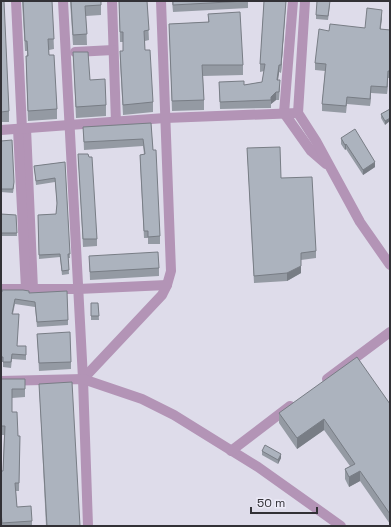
<svg xmlns="http://www.w3.org/2000/svg" width="391" height="527" viewBox="0 0 391 527" font-family="'Space Grotesk',sans-serif">
  <style>
    .lines { fill: none; stroke-linecap: round; stroke-linejoin: round }
    .minor { stroke: #b394b6; stroke-width: 10 }
    .wall { fill: #949aa3 }
    .shaded-wall { fill: #787d85 }
    .building { fill: #acb3be; stroke: #787d85 }
  </style>
  <rect width="100%" height="100%" fill="#dedcea"/>
  <g class="lines">
    <!-- minor -->
    <g class="minor">
      <polyline points="16,1 22,129"/>
      <polyline points="63,1 83,379 88,526"/>
      <polyline points="112,1 116,123"/>
      <polyline points="293,1 284,113 311,151 326,164"/>
      <polyline points="305,1 298,113 316,141 360,222 390,265"/>
      <polyline points="75,52 113,50"/>
      <polyline points="26,128 33,289"/>
      <polyline points="18,129 26,289"/>
      <polyline points="1,130 165,118 298,113"/>
      <polyline points="1,289 78,289 167,285"/>
      <polyline points="83,379 162,295 167,285 171,271 161,1"/>
      <polyline points="327,379 390,332"/>
      <polyline points="1,381 83,379 142,399 174,415 258,467 341,526"/>
      <polyline points="231,451 290,406"/>
    </g>
  </g>
  <!-- wall -->
  <g class="wall">
    <polygon points="1,1 9,111 9,122 1,122"/>
    <polygon points="22,1 52,1 54,49 49,50 49,55 57,109 57,119 28,121 26,66 26,56 27,56 27,51 25,51"/>
    <polygon points="70,1 101,1 101,15 86,16 87,45 73,45"/>
    <polygon points="119,1 147,1 149,40 145,41 145,50 153,102 153,112 123,115 120,61 120,51 123,51 123,42 120,42"/>
    <polygon points="172,1 248,1 248,8 173,12"/>
    <polygon points="264,1 286,1 281,73 279,72 278,80 280,87 279,100 276,100 271,104 271,108 220,109 219,82 244,85 262,82 264,71 260,72 260,64"/>
    <polygon points="330,5 328,20 316,19 316,15"/>
    <polygon points="208,14 243,65 243,75 203,76 204,100 204,110 172,111 169,24 208,22"/>
    <polygon points="382,17 380,29 390,30 390,78 388,78 387,94 371,93 370,106 347,104 346,113 322,111 322,104 325,71 315,70 315,63 329,31 365,28"/>
    <polygon points="73,52 90,80 106,105 106,116 76,118"/>
    <polygon points="390,109 385,125 381,118 381,114"/>
    <polygon points="151,123 153,150 160,236 160,244 148,244 148,238 144,238 140,162 140,155 144,154 143,146 84,150 83,127"/>
    <polygon points="341,138 375,167 363,175 346,149 345,150 341,144"/>
    <polygon points="1,141 14,186 13,193 1,192"/>
    <polygon points="247,148 281,178 316,251 316,258 301,260 301,273 287,281 254,283"/>
    <polygon points="78,154 97,239 97,246 83,247"/>
    <polygon points="65,162 70,258 68,258 69,274 62,275 60,257 39,259 38,215 56,214 57,205 55,182 36,185 34,166"/>
    <polygon points="1,214 16,215 17,236 1,236"/>
    <polygon points="89,256 159,268 159,276 90,280"/>
    <polygon points="1,292 29,293 68,320 68,325 37,327 35,307 15,304 13,314 17,346 26,352 26,360 12,359 11,368 3,367 3,362 1,362"/>
    <polygon points="91,303 98,303 99,320 91,320"/>
    <polygon points="37,334 71,362 71,369 39,371"/>
    <polygon points="1,379 25,379 25,397 12,398 12,412 18,436 20,436 19,491 16,491 17,507 32,521 32,526 1,526 1,471 3,471 4,435 1,435"/>
    <polygon points="39,384 80,526 46,526"/>
    <polygon points="390,404 390,524 360,481 349,487 345,479 345,469 350,466 324,430 297,449 279,423 279,413"/>
    <polygon points="262,451 281,458 278,464 262,455"/>
  </g>
  <!-- shaded-wall -->
  <g class="shaded-wall">
    <polygon points="286,1 281,73 281,65"/>
    <polygon points="382,10 382,17 380,36 380,29"/>
    <polygon points="279,65 279,72 277,87 277,80"/>
    <polygon points="388,71 388,78 387,94 387,87"/>
    <polygon points="371,86 371,93 370,106 370,99"/>
    <polygon points="276,92 276,100 271,104 271,97"/>
    <polygon points="390,118 390,121 385,125 385,121"/>
    <polygon points="346,144 346,149 345,150 345,145"/>
    <polygon points="375,162 375,167 363,175 363,170"/>
    <polygon points="301,266 301,273 287,281 287,273"/>
    <polygon points="324,419 324,430 297,449 297,438"/>
    <polygon points="281,454 281,458 278,464 278,460"/>
    <polygon points="360,471 360,481 349,487 349,477"/>
  </g>
  <!-- building -->
  <g class="building">
    <polygon points="1,1 4,1 9,111 1,112"/>
    <polygon points="23,1 52,1 54,39 48,39 49,55 54,55 57,109 28,111 26,56 28,56 27,41 25,41"/>
    <polygon points="71,1 101,1 101,5 85,6 87,34 73,35"/>
    <polygon points="119,1 147,1 149,30 144,31 145,50 150,50 153,102 123,105 120,51 123,51 123,32 120,32"/>
    <polygon points="173,1 246,1 173,5"/>
    <polygon points="264,1 286,1 281,65 279,65 277,80 280,80 279,92 276,92 271,97 271,100 220,102 219,82 244,81 244,85 262,82 265,64 260,64"/>
    <polygon points="317,1 330,1 328,16 316,15"/>
    <polygon points="367,8 382,10 380,29 390,30 390,71 388,71 387,87 371,86 370,99 347,97 346,106 322,104 326,64 315,63 319,29 329,31 330,24 365,28"/>
    <polygon points="240,12 243,65 202,65 204,100 172,101 169,24 209,22 208,14"/>
    <polygon points="73,52 88,52 90,80 105,79 106,105 76,107"/>
    <polygon points="390,109 390,118 385,121 381,114"/>
    <polygon points="151,123 153,150 156,150 160,236 148,237 148,231 144,231 140,155 145,154 143,139 84,142 83,127"/>
    <polygon points="355,129 375,162 363,170 346,144 345,145 341,138"/>
    <polygon points="12,140 14,182 13,189 1,189 1,141"/>
    <polygon points="280,147 281,178 312,177 316,251 301,253 301,266 287,273 254,276 247,148"/>
    <polygon points="78,154 88,154 89,157 92,157 97,239 83,239"/>
    <polygon points="65,162 70,254 68,254 69,270 62,271 60,254 39,255 38,215 56,214 57,203 55,178 36,181 34,166"/>
    <polygon points="1,214 16,215 17,233 1,233"/>
    <polygon points="158,252 159,268 90,272 89,256"/>
    <polygon points="2,290 23,290 29,291 29,293 67,291 68,320 37,322 35,302 15,299 12,314 19,314 17,346 26,346 26,355 12,354 11,362 3,362 3,357 1,357 1,292 2,292"/>
    <polygon points="91,303 98,303 99,316 91,316"/>
    <polygon points="70,332 71,362 39,363 37,334"/>
    <polygon points="357,357 390,404 390,514 360,471 349,477 345,469 355,464 324,419 297,438 279,413"/>
    <polygon points="1,379 25,379 25,389 12,389 12,412 17,412 18,436 20,436 19,483 15,483 17,507 31,506 32,521 2,523 1,511 1,471 3,471 5,426 1,426"/>
    <polygon points="72,382 80,526 47,526 39,384"/>
    <polygon points="265,445 281,454 278,460 262,451"/>
  </g>
  <!-- border -->
  <rect width="391" height="527" fill="none" stroke="#323136" stroke-width="4"/>
  <!-- scale -->
  <path d="M251 507v6h66v-6" fill="none" stroke="#323136" stroke-width="2"/>
  <text x="257" y="507" font-size="12" fill="#323136" stroke="#eceaf7" stroke-width="3" paint-order="stroke">50 m</text>
</svg>
